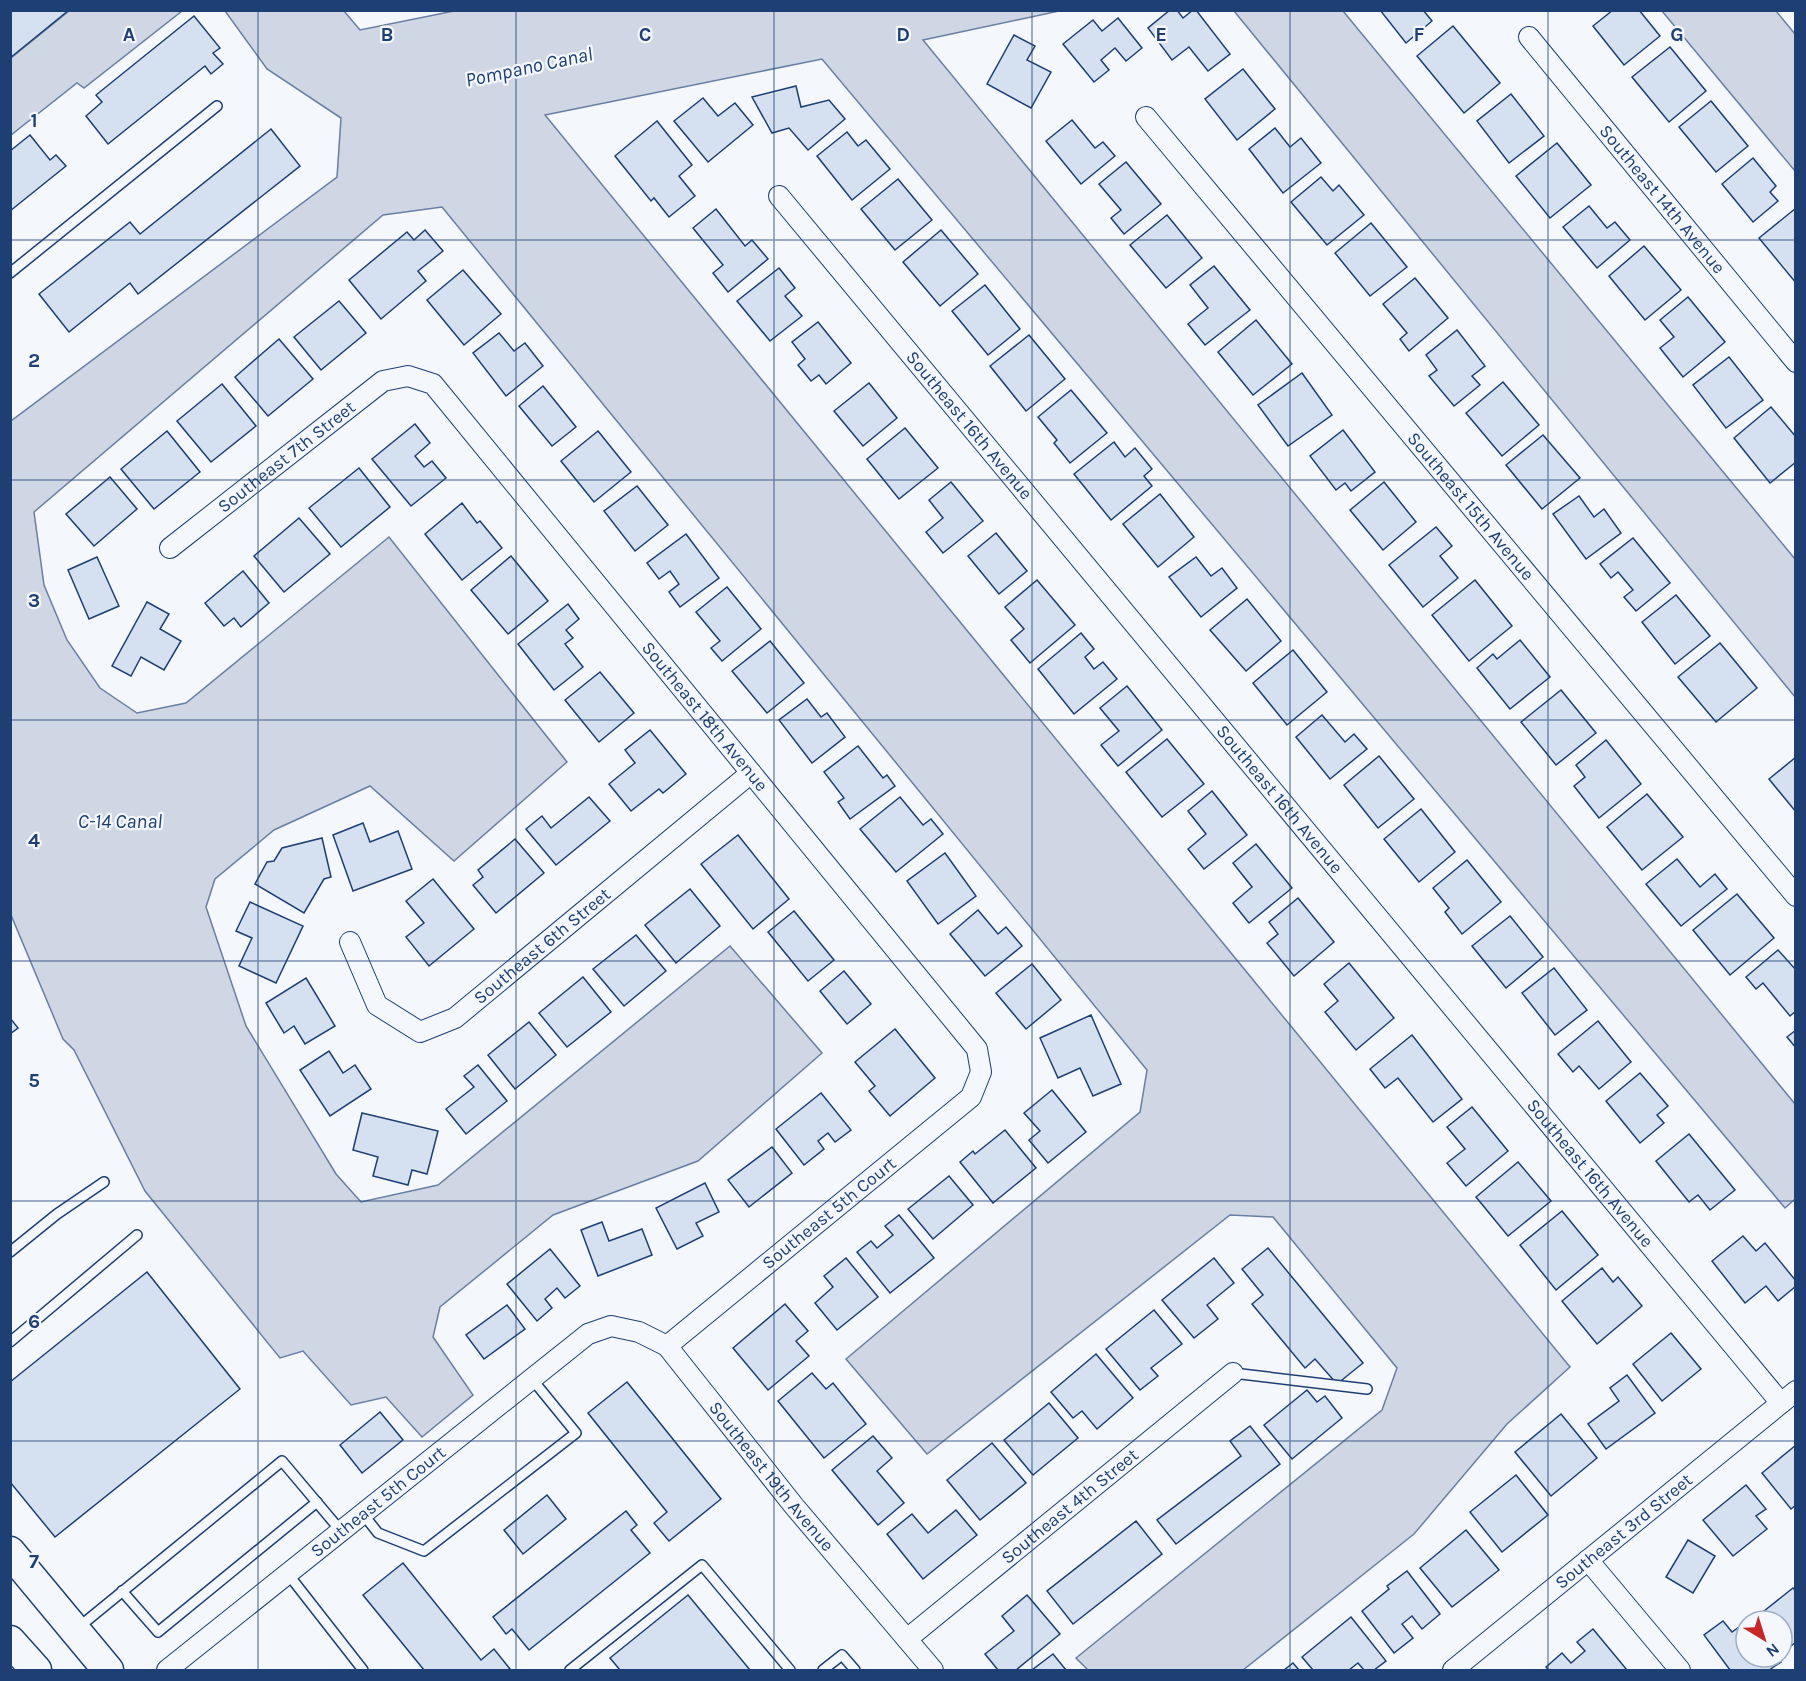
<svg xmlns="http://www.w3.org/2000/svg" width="1806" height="1681" viewBox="0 0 1806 1681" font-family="Karla,sans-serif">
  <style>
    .water { fill: #cfd7e4; stroke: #687fa3; stroke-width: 1.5 }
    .building { fill: #d5e0f0; stroke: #1d3f73; stroke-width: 1.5 }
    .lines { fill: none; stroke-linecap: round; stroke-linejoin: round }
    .service-casing { stroke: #1d3f73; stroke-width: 12 }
    .minor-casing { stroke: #1d3f73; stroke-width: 22 }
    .primary-casing { stroke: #1d3f73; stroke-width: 33 }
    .service { stroke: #f4f7fb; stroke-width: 9 }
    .minor { stroke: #f4f7fb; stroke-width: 20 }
    .primary { stroke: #f4f7fb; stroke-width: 30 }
    .grid { fill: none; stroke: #1d3f73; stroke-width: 1.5; stroke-opacity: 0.55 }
    .labels { text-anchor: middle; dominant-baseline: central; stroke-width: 4.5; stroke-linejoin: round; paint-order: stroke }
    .street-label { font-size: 18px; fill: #1d3f73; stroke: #f4f7fb }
    .water-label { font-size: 20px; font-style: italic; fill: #1d3f73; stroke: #f4f7fb }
    .grid-label { font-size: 20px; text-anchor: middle; font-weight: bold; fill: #1d3f73; stroke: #f4f7fb; stroke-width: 4.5; stroke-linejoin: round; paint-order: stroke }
  </style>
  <rect width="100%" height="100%" fill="#f4f7fb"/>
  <!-- water -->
  <g class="water">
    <polygon points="69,11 182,11 84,88 77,83 11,135 11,58"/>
    <polygon points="454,11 1059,11 923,40 1795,1104 1795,1199 1785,1208 822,59 545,115 1570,1367 1507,1424 1414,1534 1243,1670 1088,1670 1076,1658 1382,1410 1397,1368 1273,1217 1230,1215 927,1454 846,1359 1140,1112 1147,1070 442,207 383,215 34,512 44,585 67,640 100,688 137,713 186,703 389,537 567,762 454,861 370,786 274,830 215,879 206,907 246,1026 336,1174 361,1202 438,1185 730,946 822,1053 698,1161 553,1215 440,1307 433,1337 473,1395 422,1437 386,1397 351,1405 303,1351 280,1358 145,1191 74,1050 63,1039 11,915 11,421 337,177 341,118 267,69 225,11 344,11 360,30"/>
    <polygon points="1234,11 1343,11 1795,559 1795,697"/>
    <polygon points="1662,11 1776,11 1795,34 1795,171"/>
  </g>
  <!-- building -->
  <g class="building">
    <polygon points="10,10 69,10 10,58"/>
    <polygon points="1170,10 1177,10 1183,18 1193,10 1196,10 1230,54 1208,71 1189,47 1172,60 1148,28"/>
    <polygon points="1380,10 1423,10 1432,21 1406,43"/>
    <polygon points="1613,10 1639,10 1660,36 1624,65 1593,26"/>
    <polygon points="194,16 220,48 213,53 223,64 211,74 205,66 108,144 86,116 102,102 96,95"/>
    <polygon points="1118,18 1142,48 1126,61 1115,48 1101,60 1109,70 1094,82 1063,44 1093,20 1102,31"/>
    <polygon points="1453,26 1500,83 1464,113 1417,56"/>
    <polygon points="1014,35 1035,46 1027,60 1051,72 1031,108 987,84"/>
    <polygon points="1670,47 1706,91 1669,122 1632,77"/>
    <polygon points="1243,69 1275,109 1237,140 1205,99"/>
    <polygon points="796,86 801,107 829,100 845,119 808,150 789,128 772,133 752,97"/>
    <polygon points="1511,94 1544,136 1509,163 1477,121"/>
    <polygon points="703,98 718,116 735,103 753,125 708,162 674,121"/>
    <polygon points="1711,101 1748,146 1716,172 1679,127"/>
    <polygon points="1072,120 1095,148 1103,142 1115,156 1081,184 1046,141"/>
    <polygon points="657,121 692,165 679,176 695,196 669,217 654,198 651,201 615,156"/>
    <polygon points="1275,128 1290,147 1301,138 1321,163 1283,193 1249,149"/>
    <polygon points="271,129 300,166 138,294 130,283 69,332 39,294 130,222 140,234"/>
    <polygon points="847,132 858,146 866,140 890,169 852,200 817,156"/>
    <polygon points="30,135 50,160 56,155 66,166 10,211 10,151"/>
    <polygon points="1557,143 1591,185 1550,218 1516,176"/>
    <polygon points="1753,158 1776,186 1770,192 1778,201 1753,222 1722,184"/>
    <polygon points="1126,162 1161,204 1124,234 1111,218 1121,210 1099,184"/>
    <polygon points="1321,177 1333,191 1339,185 1364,215 1327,245 1291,202"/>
    <polygon points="898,179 932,220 895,250 861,209"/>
    <polygon points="1589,206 1607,228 1615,222 1630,240 1597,268 1563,227"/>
    <polygon points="1796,208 1796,283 1759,238"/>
    <polygon points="716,209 745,246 752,240 768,259 728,292 713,273 723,265 693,228"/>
    <polygon points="1167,215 1202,258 1166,288 1130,245"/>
    <polygon points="1371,223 1407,267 1370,296 1335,253"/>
    <polygon points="425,230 443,251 418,271 426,281 381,319 349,280 407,232 414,240"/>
    <polygon points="941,230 978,274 940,306 903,262"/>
    <polygon points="1644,246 1681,290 1645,320 1609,276"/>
    <polygon points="1214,266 1250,310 1205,345 1188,324 1208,308 1190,285"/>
    <polygon points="779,268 795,288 785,296 802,316 770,341 737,301"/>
    <polygon points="463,270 501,314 464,345 427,300"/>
    <polygon points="1415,278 1448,318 1409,351 1400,339 1407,333 1383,304"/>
    <polygon points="985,285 1020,329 988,355 952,311"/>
    <polygon points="1688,297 1725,342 1683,377 1660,348 1674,337 1660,320"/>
    <polygon points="339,301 366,333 321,370 294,337"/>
    <polygon points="1256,320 1292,364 1253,395 1218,352"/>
    <polygon points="818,322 851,363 826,384 819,375 811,381 798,365 805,359 792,342"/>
    <polygon points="1457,330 1485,366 1472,376 1480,385 1454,406 1429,376 1437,370 1426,355"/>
    <polygon points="499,333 514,351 525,343 543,366 506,396 473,353"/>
    <polygon points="1029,335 1065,379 1026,411 990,366"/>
    <polygon points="279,339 313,379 268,416 235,377"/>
    <polygon points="1729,357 1763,400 1726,428 1693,385"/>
    <polygon points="1302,373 1332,415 1288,446 1258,405"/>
    <polygon points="1503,382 1539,425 1502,456 1466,413"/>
    <polygon points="869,383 897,418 863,446 834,411"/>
    <polygon points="222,384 256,426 211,462 177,421"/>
    <polygon points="543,386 576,427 552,446 519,406"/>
    <polygon points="1071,390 1107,433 1070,463 1054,443 1057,440 1038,417"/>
    <polygon points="1771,407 1796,437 1796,462 1770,483 1734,438"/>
    <polygon points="415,424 430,443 415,456 424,467 432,461 446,478 411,506 372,459"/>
    <polygon points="905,428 938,468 899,499 867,459"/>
    <polygon points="1343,430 1375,472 1351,491 1345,483 1336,490 1310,456"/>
    <polygon points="167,431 200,472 154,509 121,469"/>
    <polygon points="598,431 631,472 594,502 561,461"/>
    <polygon points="1543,435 1580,478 1542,509 1506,465"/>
    <polygon points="1114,442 1125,457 1135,448 1152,469 1144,476 1152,486 1111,520 1074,474"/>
    <polygon points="359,468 390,507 341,547 309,508"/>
    <polygon points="110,477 137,509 94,546 66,514"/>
    <polygon points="951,482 983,521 943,553 926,532 943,518 929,500"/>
    <polygon points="1384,482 1416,522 1383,550 1350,510"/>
    <polygon points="637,486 668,525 635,551 604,511"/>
    <polygon points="1160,494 1194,537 1158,567 1123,524"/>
    <polygon points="1579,496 1594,517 1604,509 1621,533 1586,559 1553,514"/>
    <polygon points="462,503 477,523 480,521 502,548 462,580 425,534"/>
    <polygon points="299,518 330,554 284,592 254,556"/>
    <polygon points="1436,527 1452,546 1440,556 1458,578 1423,607 1389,565"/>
    <polygon points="996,533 1027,571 999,594 968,556"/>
    <polygon points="686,534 719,578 680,607 669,592 679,584 670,571 659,579 647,563"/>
    <polygon points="1633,538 1670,583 1636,611 1624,597 1633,590 1618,572 1611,578 1600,564"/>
    <polygon points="511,556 548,601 508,634 471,590"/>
    <polygon points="97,557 119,606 89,619 68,570"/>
    <polygon points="1196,557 1211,576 1222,568 1237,588 1201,617 1169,577"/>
    <polygon points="243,571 269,603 241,627 234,618 224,626 205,603"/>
    <polygon points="1037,580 1075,625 1030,663 1011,640 1024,629 1005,607"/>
    <polygon points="1475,580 1512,626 1469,661 1432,615"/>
    <polygon points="727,587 761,629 722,661 711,648 720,641 696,612"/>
    <polygon points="1676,595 1710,636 1675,664 1642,622"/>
    <polygon points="1247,599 1281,641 1246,671 1210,630"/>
    <polygon points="147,602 169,614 160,629 181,641 164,670 141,657 131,676 112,666"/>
    <polygon points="568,604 579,619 566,630 573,638 565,644 583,667 554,690 518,644"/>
    <polygon points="1081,633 1094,649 1085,657 1094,669 1103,662 1117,679 1074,714 1038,669"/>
    <polygon points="1520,640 1550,677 1510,709 1477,668 1493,654 1497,659"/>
    <polygon points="770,641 804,683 767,713 732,671"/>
    <polygon points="1720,643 1757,688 1716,722 1678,677"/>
    <polygon points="1293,650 1327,692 1287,725 1253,683"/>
    <polygon points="600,672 634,713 599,742 565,700"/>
    <polygon points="1127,686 1162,730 1118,766 1101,745 1119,731 1100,708"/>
    <polygon points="1561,690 1596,733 1556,765 1521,722"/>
    <polygon points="807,699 821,717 827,713 845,737 812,763 779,720"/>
    <polygon points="1322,715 1345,742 1354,734 1367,749 1330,779 1296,737"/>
    <polygon points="650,730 686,774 663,793 659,789 631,811 609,784 635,763 625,750"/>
    <polygon points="1167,739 1204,784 1162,817 1126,772"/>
    <polygon points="1606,740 1641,784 1599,818 1574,786 1585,777 1576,765"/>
    <polygon points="858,746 883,778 887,775 895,786 850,819 838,802 844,798 824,772"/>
    <polygon points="1379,756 1414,799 1378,828 1344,785"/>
    <polygon points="1796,757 1796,812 1769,779"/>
    <polygon points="1212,791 1247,835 1204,869 1188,849 1206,834 1188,811"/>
    <polygon points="1647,794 1683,837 1642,870 1607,827"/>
    <polygon points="589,797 610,821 556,865 526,829 542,816 551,828"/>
    <polygon points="900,797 923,825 931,819 943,834 896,872 860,829"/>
    <polygon points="1421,809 1455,852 1419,882 1384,839"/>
    <polygon points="363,823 370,842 398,831 412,869 353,891 333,835"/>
    <polygon points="738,835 789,899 753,929 701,864"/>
    <polygon points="322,838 331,877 324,879 304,913 255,884 267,862 274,861 282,848"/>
    <polygon points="515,839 544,873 496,913 473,885 483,877 478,870"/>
    <polygon points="1256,844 1292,888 1249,923 1233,903 1252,887 1233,863"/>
    <polygon points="945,853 976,896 938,924 907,881"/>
    <polygon points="1677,859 1700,887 1715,874 1727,889 1681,926 1646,884"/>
    <polygon points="1467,860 1501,902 1462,934 1445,912 1449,908 1433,888"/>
    <polygon points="433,879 474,929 429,966 406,937 424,923 406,901"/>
    <polygon points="690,889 720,926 676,963 645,925"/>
    <polygon points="1737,894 1774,938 1730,975 1693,930"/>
    <polygon points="1298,898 1334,942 1294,976 1267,943 1278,934 1269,922"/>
    <polygon points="250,902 303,926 276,983 239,966 252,938 236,931"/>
    <polygon points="978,910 998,934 1006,927 1022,946 985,976 950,934"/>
    <polygon points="794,911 834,960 808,981 768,932"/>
    <polygon points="1510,916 1543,957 1506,988 1472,946"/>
    <polygon points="636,935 666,971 624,1006 593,969"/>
    <polygon points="1778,950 1796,970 1796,1011 1790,1016 1763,983 1756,989 1746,977"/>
    <polygon points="1349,963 1394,1018 1356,1050 1325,1012 1338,1001 1324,984"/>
    <polygon points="1032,964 1061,1000 1026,1029 996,993"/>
    <polygon points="1554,968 1587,1010 1555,1035 1522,993"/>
    <polygon points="844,971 871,1004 847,1024 820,991"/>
    <polygon points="583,977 611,1012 567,1047 539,1013"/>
    <polygon points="306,978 335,1026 305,1044 294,1026 284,1033 266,1003"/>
    <polygon points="1091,1015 1121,1084 1093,1096 1080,1068 1058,1078 1040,1038"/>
    <polygon points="10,1018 18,1028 10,1034"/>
    <polygon points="1598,1021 1631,1062 1599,1089 1579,1066 1573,1072 1558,1054"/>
    <polygon points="529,1022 556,1055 515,1089 488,1055"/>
    <polygon points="895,1029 935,1078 890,1116 869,1091 875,1086 855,1062"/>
    <polygon points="1796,1030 1796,1048 1787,1037"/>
    <polygon points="1412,1035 1462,1099 1433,1122 1398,1078 1385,1088 1370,1069"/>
    <polygon points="329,1051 343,1073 355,1065 371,1089 330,1116 300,1070"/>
    <polygon points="478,1065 507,1101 466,1134 446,1109 474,1087 464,1076"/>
    <polygon points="1640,1073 1668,1106 1657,1115 1664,1123 1640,1143 1606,1101"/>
    <polygon points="1052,1090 1086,1132 1048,1163 1029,1140 1040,1131 1024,1113"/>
    <polygon points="821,1093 851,1130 835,1142 828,1133 818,1141 824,1149 804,1165 776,1129"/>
    <polygon points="1472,1107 1508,1151 1466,1186 1447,1163 1465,1149 1447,1127"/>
    <polygon points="362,1113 438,1131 427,1174 412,1170 408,1185 373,1176 378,1157 353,1150"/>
    <polygon points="1005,1130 1036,1168 993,1203 960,1162 973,1151 975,1154"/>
    <polygon points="1689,1134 1735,1190 1710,1210 1698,1195 1689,1202 1656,1161"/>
    <polygon points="772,1147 792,1173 749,1207 728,1180"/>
    <polygon points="1518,1162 1551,1201 1508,1236 1476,1197"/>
    <polygon points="949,1176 973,1205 933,1239 908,1209"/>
    <polygon points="705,1183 719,1212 696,1223 703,1236 677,1249 656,1208"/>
    <polygon points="1562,1211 1598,1255 1556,1290 1520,1245"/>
    <polygon points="899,1215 934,1258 890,1293 857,1252 871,1241 877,1248 893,1235 885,1226"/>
    <polygon points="602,1222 609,1241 642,1229 652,1255 598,1276 581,1230"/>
    <polygon points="1743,1236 1756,1251 1765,1243 1796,1281 1796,1286 1778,1301 1766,1286 1745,1303 1712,1261"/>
    <polygon points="1268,1248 1363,1363 1337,1384 1315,1359 1305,1368 1252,1304 1263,1295 1242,1269"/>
    <polygon points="550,1249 580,1286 565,1298 557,1288 545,1299 552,1308 537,1321 507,1284"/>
    <polygon points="846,1258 878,1297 837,1330 815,1303 833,1287 824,1276"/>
    <polygon points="1214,1258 1234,1283 1207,1305 1218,1319 1194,1338 1162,1300"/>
    <polygon points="1602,1268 1613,1282 1618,1277 1642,1306 1597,1344 1562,1301"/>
    <polygon points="147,1272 240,1389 55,1537 10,1482 10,1382"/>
    <polygon points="785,1304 808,1331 796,1341 809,1356 768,1390 733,1348"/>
    <polygon points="507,1305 525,1329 484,1359 466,1335"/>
    <polygon points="1154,1310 1182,1344 1151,1368 1158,1376 1140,1390 1106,1349"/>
    <polygon points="1671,1333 1701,1369 1662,1401 1633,1364"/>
    <polygon points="1096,1354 1133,1398 1097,1429 1082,1411 1073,1418 1051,1392"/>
    <polygon points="812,1373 826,1389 833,1383 866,1424 824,1458 778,1401"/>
    <polygon points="1627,1375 1655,1413 1606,1449 1588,1424 1619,1401 1610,1388"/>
    <polygon points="627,1382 721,1499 669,1541 654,1523 667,1512 588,1413"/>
    <polygon points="1307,1390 1317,1402 1325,1396 1342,1418 1292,1459 1264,1425"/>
    <polygon points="1049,1403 1078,1438 1033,1475 1004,1440"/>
    <polygon points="380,1412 403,1440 362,1473 340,1445"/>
    <polygon points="1561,1414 1597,1458 1551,1496 1515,1452"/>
    <polygon points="1250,1426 1280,1464 1176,1544 1157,1520 1241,1456 1230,1441"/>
    <polygon points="873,1436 892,1458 877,1471 904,1503 878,1525 832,1470"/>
    <polygon points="992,1443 1026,1483 980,1520 947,1480"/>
    <polygon points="1796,1445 1796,1505 1791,1509 1762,1473"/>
    <polygon points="1516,1475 1548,1515 1502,1552 1470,1512"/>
    <polygon points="1746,1485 1766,1509 1756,1516 1767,1529 1733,1556 1703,1520"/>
    <polygon points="547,1495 566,1519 523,1554 504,1530"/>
    <polygon points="956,1510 977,1535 923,1579 887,1534 912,1514 928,1533"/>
    <polygon points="626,1511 637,1525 631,1530 650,1553 529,1650 512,1629 506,1634 493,1617"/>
    <polygon points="1136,1521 1162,1554 1073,1624 1047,1591"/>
    <polygon points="1466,1530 1499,1570 1452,1607 1420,1568"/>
    <polygon points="1688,1540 1715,1556 1693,1593 1666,1577"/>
    <polygon points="403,1563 481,1660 494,1649 510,1669 507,1670 424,1670 363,1595"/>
    <polygon points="1407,1571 1440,1614 1422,1629 1412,1616 1402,1624 1413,1638 1394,1653 1362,1611 1389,1589 1387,1586"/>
    <polygon points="1793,1588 1796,1591 1796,1642 1787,1649 1782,1643 1782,1621 1764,1621 1759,1615"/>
    <polygon points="688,1595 750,1670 620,1670 610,1658"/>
    <polygon points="1027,1595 1060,1634 1016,1670 998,1670 985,1654 1014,1631 1002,1616"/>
    <polygon points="1351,1617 1386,1661 1374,1670 1364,1670 1358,1663 1349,1670 1313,1670 1302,1657"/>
    <polygon points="1723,1621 1732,1632 1746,1622 1746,1657 1777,1657 1781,1662 1769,1670 1730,1670 1704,1635"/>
    <polygon points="1593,1629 1627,1670 1549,1670 1546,1667 1562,1653 1571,1663 1585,1651 1577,1642"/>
    <polygon points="1053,1654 1066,1670 1032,1670"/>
    <polygon points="1293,1663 1299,1670 1284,1670"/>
  </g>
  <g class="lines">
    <defs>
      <g id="service">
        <polyline points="10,273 217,106"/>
        <polyline points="10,1252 57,1214 104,1182"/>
        <polyline points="10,1342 137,1235"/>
        <polyline points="1233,1373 1367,1389"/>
        <polyline points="363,1514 378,1533 424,1551 576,1433 532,1379"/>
        <polyline points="288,1574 363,1670"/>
        <polyline points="122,1591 158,1632 317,1502"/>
        <polyline points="79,1627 282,1461 341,1531"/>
        <polyline points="570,1670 702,1565 790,1670"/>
        <polyline points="823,1670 842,1655 855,1670"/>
      </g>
      <g id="minor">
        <path id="s1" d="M1529,37L1796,362"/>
        <path id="s2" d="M1146,117L1796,896"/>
        <path id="s3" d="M779,196L1781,1403"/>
        <path id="s4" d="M170,548L383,381L408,376L433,384L977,1049L981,1072L971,1097L667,1346"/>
        <path id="s5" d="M350,942L377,1005L420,1032L455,1018L751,773"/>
        <polyline points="1588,1560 1680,1670"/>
        <path id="s6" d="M907,1639L1233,1373"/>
        <path id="s7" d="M167,1670L588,1334L611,1326L639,1332L667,1346L794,1506L933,1670"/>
        <path id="s8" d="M1453,1670L1796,1391"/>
      </g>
      <g id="primary">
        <polyline points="10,1552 108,1670"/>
        <polyline points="10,1641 36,1670"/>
      </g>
    </defs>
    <!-- service casing -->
    <use href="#service" class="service-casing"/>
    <!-- minor casing -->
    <use href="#minor" class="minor-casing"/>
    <!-- primary casing -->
    <use href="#primary" class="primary-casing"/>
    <!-- service -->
    <use href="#service" class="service"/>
    <!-- minor -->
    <use href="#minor" class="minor"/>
    <!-- primary -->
    <use href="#primary" class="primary"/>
  </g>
  <!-- grid -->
  <path class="grid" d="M258,10V1670M516,10V1670M774,10V1670M1032,10V1670M1290,10V1670M1548,10V1670M10,240H1796M10,480H1796M10,720H1796M10,961H1796M10,1201H1796M10,1441H1796"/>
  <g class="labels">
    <!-- street labels -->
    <g class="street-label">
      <text stroke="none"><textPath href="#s1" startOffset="210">Southeast 14th Avenue</textPath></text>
      <text stroke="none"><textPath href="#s3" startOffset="298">Southeast 16th Avenue</textPath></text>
      <text stroke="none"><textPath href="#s4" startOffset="148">Southeast 7th Street</textPath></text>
      <text stroke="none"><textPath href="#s2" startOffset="507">Southeast 15th Avenue</textPath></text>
      <text stroke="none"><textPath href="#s4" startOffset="752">Southeast 18th Avenue</textPath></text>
      <text stroke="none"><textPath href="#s3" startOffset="784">Southeast 16th Avenue</textPath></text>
      <text stroke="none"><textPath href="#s5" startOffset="270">Southeast 6th Street</textPath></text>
      <text stroke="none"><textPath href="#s3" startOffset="1270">Southeast 16th Avenue</textPath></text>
      <text transform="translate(829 1213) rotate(-39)">Southeast 5th Court</text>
      <text stroke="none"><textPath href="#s7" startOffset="790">Southeast 19th Avenue</textPath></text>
      <text stroke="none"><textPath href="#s7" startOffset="270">Southeast 5th Court</textPath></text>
      <text stroke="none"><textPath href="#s6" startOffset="210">Southeast 4th Street</textPath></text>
      <text stroke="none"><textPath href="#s8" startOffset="220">Southeast 3rd Street</textPath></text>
    </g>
    <!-- water labels -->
    <g class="water-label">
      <text transform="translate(529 67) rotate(-12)">Pompano Canal</text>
      <text x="120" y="821">C-14 Canal</text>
    </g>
  </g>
  <g class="grid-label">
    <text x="129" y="41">A</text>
    <text x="387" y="41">B</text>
    <text x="645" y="41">C</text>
    <text x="903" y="41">D</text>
    <text x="1161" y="41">E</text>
    <text x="1419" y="41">F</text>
    <text x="1677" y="41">G</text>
    <text x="34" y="127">1</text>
    <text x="34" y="367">2</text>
    <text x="34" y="607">3</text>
    <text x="34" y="847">4</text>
    <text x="34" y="1087">5</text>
    <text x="34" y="1328">6</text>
    <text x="34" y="1568">7</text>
  </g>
  <!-- border -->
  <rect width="1806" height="1681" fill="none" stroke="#1d3f73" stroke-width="24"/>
  <!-- north arrow -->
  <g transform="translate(1764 1639) rotate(142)"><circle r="28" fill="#f4f7fb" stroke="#9eadc5" stroke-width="1.5"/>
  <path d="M0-4.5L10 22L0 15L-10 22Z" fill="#c62828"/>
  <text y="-9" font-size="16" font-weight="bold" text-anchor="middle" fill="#1d3f73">N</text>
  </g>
</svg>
